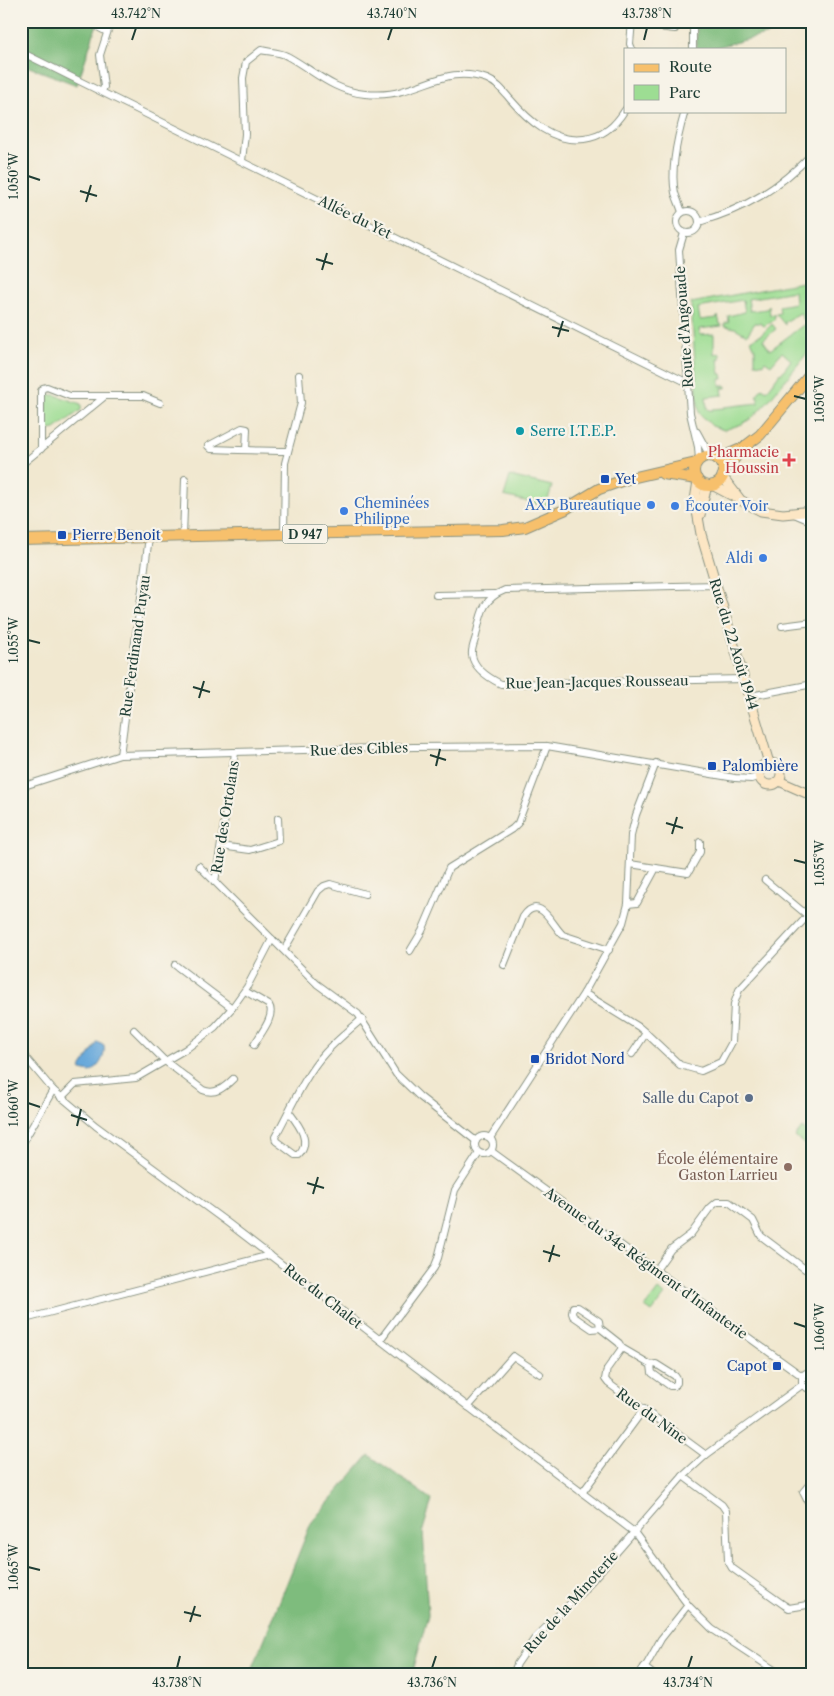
<svg xmlns="http://www.w3.org/2000/svg" width="834" height="1696" viewBox="0 0 834 1696" font-family="'Libre Caslon Text',serif">
  <style>
    .green { fill: #9ddd93; stroke: #5e8d64; fill-rule: evenodd }
    .forest { fill: #7ebc7d; stroke: #4e7c58 }
    .water { fill: #66a7da; stroke: #427287 }
    .lines { fill: none; stroke-linecap: round; stroke-linejoin: round }
    .street-casing { stroke: #889282; stroke-width: 8 }
    .secondary-casing { stroke: #889282; stroke-width: 11 }
    .primary-casing { stroke: #889282; stroke-width: 12 }
    .street { stroke: #fff; stroke-width: 6 }
    .secondary { stroke: #fce6c4; stroke-width: 9 }
    .primary { stroke: #f7c06c; stroke-width: 10 }
    .ticks { fill: none; stroke: #1f3d34; stroke-width: 2 }
    .culture-dot { fill: #0f9aa8; stroke: #f7f3e8; stroke-width: 2 }
    .health-dot { fill: #e0444e; stroke: #f7f3e8; stroke-width: 2 }
    .transit-dot { fill: #1a4fb4; stroke: #f7f3e8; stroke-width: 2 }
    .shop-dot { fill: #3f7fe0; stroke: #f7f3e8; stroke-width: 2 }
    .service-dot { fill: #5c6f8a; stroke: #f7f3e8; stroke-width: 2 }
    .education-dot { fill: #8d6e63; stroke: #f7f3e8; stroke-width: 2 }
    .labels { text-anchor: middle; dominant-baseline: central; stroke-width: 4.5; stroke-linejoin: round; paint-order: stroke }
    .shield { fill: #f7f3e8; stroke: #60746a; stroke-width: 1 }
    .shield-label { font-size: 12px; font-weight: bold; fill: #1f3d34 }
    .street-label { font-size: 14px; fill: #1f3d34; stroke: #f7f3e8 }
    .culture-label { font-size: 14px; fill: #0d838f; stroke: #f7f3e8; text-anchor: start }
    .health-label { font-size: 14px; fill: #be3a42; stroke: #f7f3e8; text-anchor: end }
    .transit-label { font-size: 14px; fill: #164399; stroke: #f7f3e8; text-anchor: start }
    .shop-label { font-size: 14px; fill: #366cbe; stroke: #f7f3e8; text-anchor: start }
    .service-label { font-size: 14px; fill: #4e5e75; stroke: #f7f3e8; text-anchor: end }
    .education-label { font-size: 14px; fill: #785e54; stroke: #f7f3e8; text-anchor: end }
    .neatline { fill: none; stroke: #1f3d34; stroke-width: 2 }
    .ticks-label { font-size: 12px; text-anchor: middle; fill: #1f3d34 }
  </style>
  <rect width="100%" height="100%" fill="#f7f3e8"/>
  <filter id="ink" filterUnits="userSpaceOnUse"><feTurbulence type="fractalNoise" baseFrequency=".02" numOctaves="2"/><feDisplacementMap in="SourceGraphic" scale="10" xChannelSelector="R" yChannelSelector="G"/><feConvolveMatrix kernelMatrix="1 2 1 2 8 2 1 2 1" color-interpolation-filters="sRGB"/></filter>
  <filter id="wash" filterUnits="userSpaceOnUse"><feTurbulence type="fractalNoise" baseFrequency=".0096" numOctaves="4" result="noise"/><feDisplacementMap in="SourceGraphic" scale="20" xChannelSelector="R" yChannelSelector="G"/><feGaussianBlur stdDeviation="1.12" result="paint"/><feColorMatrix in="noise" values="0 0 0 0 0 0 0 0 0 0 0 0 0 0 0 0 0 1.4 0 .05"/><feComposite in="paint" operator="in"/></filter>
  <g filter="url(#wash)">
    <rect width="100%" height="100%" fill="#f1e8d0"/>
    <!-- green -->
    <g class="green">
      <path d="M813,280V346L769,400L752,418L742,424L724,430L712,426L699,413L698,406L691,303ZM794,291L795,303L779,306L780,313L776,314L785,325V322L800,313L806,323L770,350L763,340L776,329L772,324L762,334L751,340L755,349V363L763,364L765,361L771,365L782,352L791,360L781,374L780,373L767,391L762,388L756,396L758,397V403L724,407V408L712,409V411L707,409L706,397L723,395L722,388H726V386H720V379H723L722,374H720L718,359H720V353L714,354V334L700,335L699,329L722,326L721,324H720L718,316L717,318L700,320L698,308L743,300L745,312L728,316L729,322L725,323V326L735,328L747,335L755,323H760L764,326L775,319L774,314L770,315L769,306L767,309L750,311L748,299Z"/>
      <polygon points="47,395 55,395 81,404 81,410 55,429 50,430 46,424"/>
      <polygon points="510,476 552,486 546,506 504,496"/>
      <polygon points="802,1128 813,1137 813,1151 795,1137"/>
      <polygon points="658,1290 665,1295 652,1312 645,1307"/>
    </g>
    <!-- forest -->
    <g class="forest">
      <polygon points="21,21 98,21 77,85 21,64"/>
      <polygon points="697,21 813,21 813,23 709,49 697,49"/>
      <polygon points="369,1455 432,1500 423,1530 428,1615 412,1675 250,1675 311,1523"/>
    </g>
    <!-- water -->
    <path class="water" d="M98,1042L104,1046C106,1056 99,1068 90,1072L81,1070L80,1069Z"/>
  </g>
  <g filter="url(#ink)">
    <g class="lines">
      <defs>
        <g id="street">
          <polyline points="86,21 107,32"/>
          <polyline points="693,21 693,49"/>
          <polyline points="584,23 632,24 675,29"/>
          <polyline points="632,49 630,44 632,21"/>
          <polyline points="21,52 688,383"/>
          <polyline points="102,91 104,87 100,55 111,21"/>
          <path d="M242,161L245,134L243,78L246,62L261,50C269,52 280,52 287,56C313,70 333,91 365,94C377,95 390,95 402,91C433,83 453,67 487,79C497,83 503,91 510,99C528,120 553,143 584,139C603,137 615,126 625,110"/>
          <circle cx="688" cy="222" r="11"/>
          <path d="M682,212C680,206 677,199 675,193C670,169 678,135 685,111"/>
          <path d="M699,222C747,208 778,189 813,153"/>
          <polyline points="684,233 679,250 682,295 690,413 698,447 699,460"/>
          <polyline points="697,432 710,456"/>
          <polyline points="41,449 41,391 43,388 47,387 70,396 143,396 160,403"/>
          <path d="M246,450L247,429L242,428L208,446L211,449C237,450 263,451 288,451"/>
          <polyline points="21,465 104,397"/>
          <polyline points="794,514 813,522"/>
          <polyline points="284,534 285,463 301,403 299,375"/>
          <polyline points="183,537 185,479"/>
          <path d="M716,585L505,590C482,599 481,614 476,636C475,641 471,649 472,655C474,669 489,678 501,684L744,679"/>
          <polyline points="436,595 495,594"/>
          <polyline points="782,626 813,622"/>
          <polyline points="750,696 813,684"/>
          <polyline points="120,755 149,537"/>
          <polyline points="21,787 120,755 414,747 547,746 735,778 751,779 758,777"/>
          <polyline points="221,846 250,850 279,841 278,818"/>
          <polyline points="630,864 688,873 700,852 700,842"/>
          <polyline points="199,866 317,984 358,1014 396,1074 419,1096 476,1141"/>
          <polyline points="765,880 807,915"/>
          <polyline points="215,882 235,753"/>
          <polyline points="628,904 637,903 656,868"/>
          <polyline points="284,950 318,891 324,886 330,884 365,894"/>
          <polyline points="410,951 422,931 449,868 512,829 518,823 547,746"/>
          <polyline points="175,965 232,1008"/>
          <path d="M504,965L523,917C540,892 553,927 563,935L609,950"/>
          <path d="M245,991L269,1005C276,1016 260,1034 254,1045"/>
          <polyline points="584,993 639,1027 646,1033 632,1054"/>
          <path d="M134,1030L165,1061L203,1090C215,1095 224,1088 233,1079"/>
          <polyline points="646,1033 680,1065 701,1071 721,1062 732,1042 734,1004 739,990 813,910"/>
          <polyline points="21,1052 53,1090 96,1126 228,1223 397,1353 634,1532 688,1605 712,1629 782,1675"/>
          <polyline points="61,1098 75,1084 136,1078 186,1049 215,1027 232,1008 247,987 272,939"/>
          <path d="M289,1112C298,1124 312,1141 299,1155H295L276,1141L275,1137C290,1110 304,1076 325,1053C336,1041 349,1030 362,1019"/>
          <circle cx="484" cy="1145" r="9"/>
          <polyline points="490,1138 584,993 623,923 628,904 631,835 636,815 656,763"/>
          <polyline points="21,1146 53,1090"/>
          <polyline points="491,1151 802,1376"/>
          <polyline points="656,1270 671,1249 691,1234 710,1208 717,1202 729,1202 753,1220 761,1236 805,1269"/>
          <polyline points="21,1320 270,1255"/>
          <polyline points="600,1328 599,1321 578,1307 573,1307 572,1313 573,1316 592,1329 600,1328 619,1343 622,1348"/>
          <polyline points="380,1340 434,1268 438,1258 455,1190 479,1153"/>
          <polyline points="651,1365 652,1373 670,1386 674,1386 677,1383 677,1379 675,1376 656,1364 651,1365 622,1348 607,1369 605,1379 608,1383 706,1455"/>
          <polyline points="802,1385 802,1376 806,1373 813,1374"/>
          <polyline points="802,1385 807,1388 813,1387"/>
          <polyline points="468,1407 513,1356 540,1374"/>
          <polyline points="683,1476 722,1505 726,1511 728,1561 732,1568 784,1605 789,1608 813,1604"/>
          <polyline points="813,1480 803,1492 807,1500 813,1505"/>
          <polyline points="582,1493 644,1409"/>
          <polyline points="644,1667 654,1675"/>
          <polyline points="513,1675 517,1664 535,1638 581,1593 683,1476 706,1455 802,1385"/>
          <polyline points="638,1675 647,1664 661,1639 688,1605"/>
        </g>
        <g id="secondary">
          <polyline points="722,476 739,498"/>
          <polyline points="698,481 695,500 701,534 769,763"/>
          <polyline points="712,485 761,511 783,514 813,511"/>
          <polyline points="700,515 707,485"/>
          <circle cx="770" cy="774" r="11"/>
          <polyline points="779,781 813,796"/>
        </g>
        <g id="primary">
          <circle cx="709" cy="471" r="15"/>
          <polyline points="718,459 743,448 760,435 813,371"/>
          <polyline points="723,467 734,459 742,449"/>
          <polyline points="663,474 697,479"/>
          <polyline points="21,540 281,534 503,530 525,527 564,510 599,489 627,479 696,463"/>
        </g>
      </defs>
      <!-- street casing -->
      <use href="#street" class="street-casing"/>
      <!-- secondary casing -->
      <use href="#secondary" class="secondary-casing"/>
      <!-- primary casing -->
      <use href="#primary" class="primary-casing"/>
      <!-- street -->
      <use href="#street" class="street"/>
      <!-- secondary -->
      <use href="#secondary" class="secondary"/>
      <!-- primary -->
      <use href="#primary" class="primary"/>
    </g>
  </g>
  <!-- ticks -->
  <path class="ticks" d="M132,40L136,28M388,40L392,28M644,40L647,28M28,176L40,180M80,191L97,196M86,202L91,185M316,259L333,264M322,270L327,253M552,327L569,331M558,337L563,321M794,396L806,399M28,640L40,643M193,687L210,692M199,698L204,681M430,755L446,760M436,766L440,749M666,823L683,828M672,834L677,817M794,860L806,863M28,1103L40,1107M71,1115L87,1120M77,1126L81,1109M307,1183L324,1188M313,1194L318,1177M543,1251L560,1256M549,1262L554,1245M794,1323L806,1327M28,1567L40,1570M184,1612L201,1616M190,1622L195,1606M177,1668L180,1656M432,1668L436,1656M688,1668L692,1656"/>
  <!-- markers -->
  <circle class="culture-dot" cx="520" cy="431" r="5"/>
  <path class="health-dot" d="M786.5 452.5h5v5h5v5h-5v5h-5v-5h-5v-5h5z"/>
  <g class="transit-dot">
    <rect x="600" y="474" width="10" height="10" rx="2.5"/>
    <rect x="57" y="530" width="10" height="10" rx="2.5"/>
    <rect x="707" y="761" width="10" height="10" rx="2.5"/>
    <rect x="530" y="1054" width="10" height="10" rx="2.5"/>
    <rect x="772" y="1361" width="10" height="10" rx="2.5"/>
  </g>
  <g class="shop-dot">
    <circle cx="651" cy="505" r="5"/>
    <circle cx="675" cy="506" r="5"/>
    <circle cx="344" cy="511" r="5"/>
    <circle cx="763" cy="558" r="5"/>
  </g>
  <circle class="service-dot" cx="749" cy="1098" r="5"/>
  <circle class="education-dot" cx="788" cy="1167" r="5"/>
  <g class="labels">
    <!-- shield labels -->
    <rect class="shield" x="282.5" y="524.5" width="45" height="19" rx="4"/>
    <g class="shield-label">
      <text x="305" y="534">D 947</text>
    </g>
    <!-- street labels -->
    <g class="street-label">
      <text transform="translate(355 217) rotate(26)">Allée du Yet</text>
      <text transform="translate(684 327) rotate(-94)">Route d'Angouade</text>
      <text transform="translate(734 644) rotate(73)">Rue du 22 Août 1944</text>
      <text transform="translate(135 646) rotate(-82)">Rue Ferdinand Puyau</text>
      <text transform="translate(597 682) rotate(-1)">Rue Jean-Jacques Rousseau</text>
      <text transform="translate(359 749) rotate(-2)">Rue des Cibles</text>
      <text transform="translate(225 817) rotate(-81)">Rue des Ortolans</text>
      <text transform="translate(646 1263) rotate(36)">Avenue du 34e Régiment d'Infanterie</text>
      <text transform="translate(323 1296) rotate(38)">Rue du Chalet</text>
      <text transform="translate(652 1416) rotate(36)">Rue du Nine</text>
      <text transform="translate(571 1602) rotate(-48)">Rue de la Minoterie</text>
    </g>
    <!-- culture labels -->
    <g class="culture-label">
      <text x="530" y="431">Serre I.T.E.P.</text>
    </g>
    <!-- health labels -->
    <g class="health-label">
      <text x="779" y="452">Pharmacie<tspan x="779" dy="16">Houssin</tspan></text>
    </g>
    <!-- transit labels -->
    <g class="transit-label">
      <text x="615" y="479">Yet</text>
      <text x="72" y="535">Pierre Benoit</text>
      <text x="722" y="766">Palombière</text>
      <text x="545" y="1059">Bridot Nord</text>
      <text x="767" y="1366" text-anchor="end">Capot</text>
    </g>
    <!-- shop labels -->
    <g class="shop-label">
      <text x="354" y="503">Cheminées<tspan x="354" dy="16">Philippe</tspan></text>
      <text x="641" y="505" text-anchor="end">AXP Bureautique</text>
      <text x="685" y="506">Écouter Voir</text>
      <text x="753" y="558" text-anchor="end">Aldi</text>
    </g>
    <!-- service labels -->
    <g class="service-label">
      <text x="739" y="1098">Salle du Capot</text>
    </g>
    <!-- education labels -->
    <g class="education-label">
      <text x="778" y="1159">École élémentaire<tspan x="778" dy="16">Gaston Larrieu</tspan></text>
    </g>
  </g>
  <!-- margin -->
  <rect width="834" height="1696" fill="none" stroke="#f7f3e8" stroke-width="55"/>
  <!-- legend -->
  <rect x="624" y="48" width="162" height="65" fill="#f7f3e8" stroke="#a1aaa0"/>
  <rect x="634" y="64" width="25" height="8" fill="#f7c06c" stroke="#a1aaa0"/>
  <text x="669" y="72" font-size="15" fill="#1f3d34">Route</text>
  <rect x="634" y="85" width="25" height="15" fill="#9ddd93" stroke="#a1aaa0"/>
  <text x="669" y="98" font-size="15" fill="#1f3d34">Parc</text>
  <rect x="28" y="28" width="778" height="1640" class="neatline"/>
  <g class="ticks-label">
    <text x="136" y="18">43.742°N</text>
    <text x="392" y="18">43.740°N</text>
    <text x="647" y="18">43.738°N</text>
    <text transform="translate(14 176) rotate(-90)" y="4">1.050°W</text>
    <text transform="translate(820 399) rotate(-90)" y="4">1.050°W</text>
    <text transform="translate(14 640) rotate(-90)" y="4">1.055°W</text>
    <text transform="translate(820 863) rotate(-90)" y="4">1.055°W</text>
    <text transform="translate(14 1103) rotate(-90)" y="4">1.060°W</text>
    <text transform="translate(820 1327) rotate(-90)" y="4">1.060°W</text>
    <text transform="translate(14 1567) rotate(-90)" y="4">1.065°W</text>
    <text x="177" y="1687">43.738°N</text>
    <text x="432" y="1687">43.736°N</text>
    <text x="688" y="1687">43.734°N</text>
  </g>
</svg>
